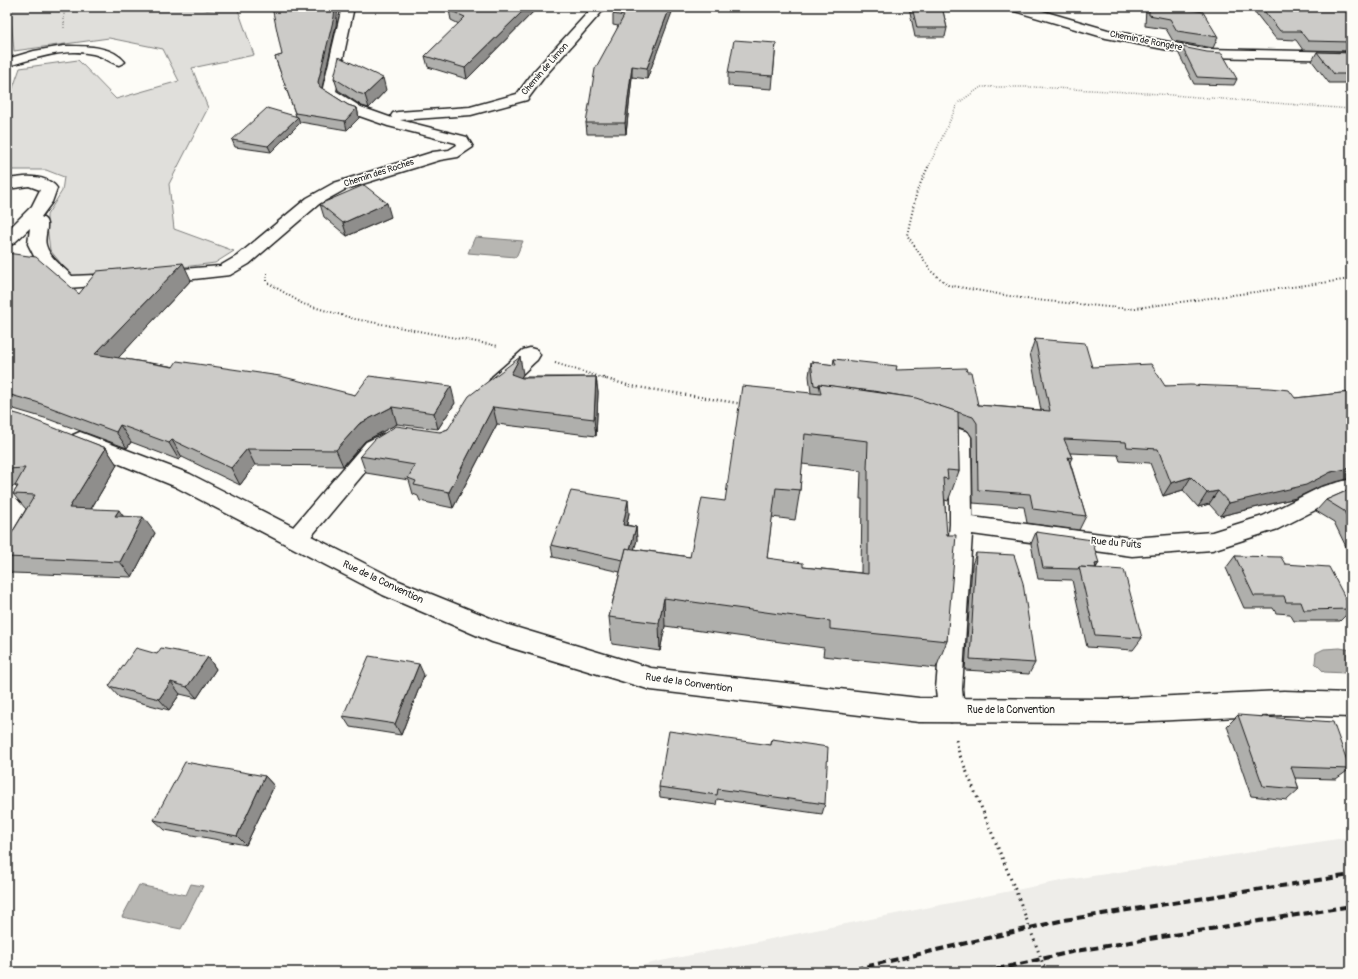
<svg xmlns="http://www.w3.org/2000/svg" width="1358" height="979" viewBox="0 0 1358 979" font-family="Pangolin,sans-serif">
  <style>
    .built { fill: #eeede9 }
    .green { fill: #e0dfdb; stroke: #7e7e7c }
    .water { fill: #b7b6b2; stroke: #797876 }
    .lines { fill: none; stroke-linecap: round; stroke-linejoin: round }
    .lane-casing { stroke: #1c1c1c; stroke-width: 3 }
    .street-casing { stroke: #1c1c1c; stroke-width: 3 }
    .secondary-casing { stroke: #1c1c1c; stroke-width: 3 }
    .path-far3 { stroke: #1c1c1c; stroke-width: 1.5; stroke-dasharray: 0.5 2; stroke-linecap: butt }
    .path-far2 { stroke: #1c1c1c; stroke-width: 2; stroke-dasharray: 1 2.5; stroke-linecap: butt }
    .path-far1 { stroke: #1c1c1c; stroke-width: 2.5; stroke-dasharray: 1 3; stroke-linecap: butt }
    .path { stroke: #1c1c1c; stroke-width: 3; stroke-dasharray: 1.5 4; stroke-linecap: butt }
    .lane { fill: #fdfcf7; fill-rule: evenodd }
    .street { fill: #fdfcf7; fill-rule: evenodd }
    .secondary { fill: #fdfcf7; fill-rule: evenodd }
    .rail { stroke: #1c1c1c; stroke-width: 4; stroke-dasharray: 8 4; stroke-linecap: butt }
    .wall { fill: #afafac; stroke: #1c1c1c; fill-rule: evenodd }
    .shaded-wall { fill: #8f8e8c; stroke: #1c1c1c }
    .building { fill: #cccbc8; stroke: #1c1c1c; fill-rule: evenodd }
    .labels { text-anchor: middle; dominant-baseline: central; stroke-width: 3.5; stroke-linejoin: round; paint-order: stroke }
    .far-street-label { font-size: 9px; fill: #1c1c1c; stroke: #fdfcf7 }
    .street-label { font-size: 10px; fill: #1c1c1c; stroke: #fdfcf7 }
  </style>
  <rect width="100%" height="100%" fill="#fdfcf7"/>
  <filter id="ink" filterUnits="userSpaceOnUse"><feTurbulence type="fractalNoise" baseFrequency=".025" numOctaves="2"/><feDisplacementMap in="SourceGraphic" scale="8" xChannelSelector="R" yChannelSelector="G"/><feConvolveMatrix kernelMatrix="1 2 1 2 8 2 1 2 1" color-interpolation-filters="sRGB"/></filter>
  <g filter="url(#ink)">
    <!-- built -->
    <polygon class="built" points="1351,837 1351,972 616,972 656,962 1066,880"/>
    <!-- green -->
    <polygon class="green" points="10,7 198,7 207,10 237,7 254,55 192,68 208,108 169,184 174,229 234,251 215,263 96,278 71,276 50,250 47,227 47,215 62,191 64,177 46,170 7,170 7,105 20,68 78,60 116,99 179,81 163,49 109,38 14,51"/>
    <!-- water -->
    <g class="water">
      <polygon points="475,237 523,241 516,257 468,253"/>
      <polygon points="1340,648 1351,650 1351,672 1346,673 1324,672 1315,663 1316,653 1324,649"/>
      <polygon points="191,884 203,886 181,929 122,917 139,885 186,895"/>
    </g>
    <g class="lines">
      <defs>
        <path id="lane" d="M64,46C83,46 112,45 125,62L119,65C110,63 103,56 93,54C63,47 35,59 7,66V59L34,51Z"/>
        <g id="street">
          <polygon points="342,7 354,7 336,91 361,107 392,118 391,116 393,113 398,112 470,107 517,94 535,70 593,7 606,7 545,76 527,100 471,115 400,120 467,137 473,147 458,157 440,160 346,189 319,204 249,264 230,275 158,283 152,281 149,277 152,273 158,271 220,266 237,256 307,198 334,183 433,152 449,150 457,145 456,143 388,126 351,113 324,95 322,92"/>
          <polygon points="1009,7 1029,7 1108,30 1205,49 1351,52 1351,60 1205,57 1106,38 1011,10"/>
          <path d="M24,177C35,176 50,178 57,188L52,202L41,217C53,221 43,235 46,245C49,257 63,267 72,276L118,274L124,276L127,280L124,284L67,288L61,286L34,256L28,244L30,228L13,244L7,245V231L32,206L40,190L29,186L7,189V179Z"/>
          <path d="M530,348L537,350L540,355L537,360C525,370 509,392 492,387L489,382L492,377L523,350Z"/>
          <polygon points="930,419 968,432 971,437 972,517 1132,538 1212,532 1263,516 1321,487 1351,479 1351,495 1335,500 1278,529 1212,550 1132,556 972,534 962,689 964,710 960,719 951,722 942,719 938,710 936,689 950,524 950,441 923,432 920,427 923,422"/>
          <polygon points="383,434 390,437 394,442 390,447 380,454 304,545 296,548 288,545 285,539 288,533 366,442"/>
        </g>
        <polygon id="secondary" points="80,432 190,474 399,581 505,624 651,668 919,698 1108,699 1284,691 1351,693 1351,717 1284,715 1108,723 919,722 651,690 492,642 383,595 174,486 73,445 69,440 73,435"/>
      </defs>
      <!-- lane casing -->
      <use href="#lane" class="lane-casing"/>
      <!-- street casing -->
      <use href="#street" class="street-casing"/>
      <!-- secondary casing -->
      <use href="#secondary" class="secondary-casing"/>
      <!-- path-far3 -->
      <g class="path-far3">
        <polyline points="64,7 64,28"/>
        <polyline points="928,168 958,103 981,87 1034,87 1146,93 1351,109"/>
      </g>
      <!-- path-far2 -->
      <g class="path-far2">
        <polyline points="928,167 917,191 907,235 932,272 948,285 1026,299 1129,309 1351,279"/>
        <polyline points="267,273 267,282 303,304 355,319 498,346"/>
        <polyline points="555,363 606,379"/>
      </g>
      <!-- path-far1 -->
      <polyline class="path-far1" points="603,378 631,386 743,404"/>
      <!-- path -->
      <polyline class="path" points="956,740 959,753 1019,899 1046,972"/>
      <!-- lane -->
      <use href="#lane" class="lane"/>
      <!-- street -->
      <use href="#street" class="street"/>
      <!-- secondary -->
      <use href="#secondary" class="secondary"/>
      <!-- rail -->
      <g class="rail">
        <polyline points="843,972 1064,920 1351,875"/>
        <polyline points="985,972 1076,951 1351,906"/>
      </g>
    </g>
    <!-- wall -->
    <g class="wall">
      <polygon points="457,7 538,7 467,79 428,67 425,56 459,24 451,20 449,10"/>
      <polygon points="909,7 942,7 947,28 945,37 915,37"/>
      <polygon points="1090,7 1098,7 1097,9"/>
      <polygon points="1146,7 1187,7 1187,9 1218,37 1213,48 1173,41 1166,29 1145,26"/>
      <polygon points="1251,7 1351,7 1351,51 1303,50 1296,40 1276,39"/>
      <polygon points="673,8 647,79 632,77 626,134 587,134 586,123 618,26 613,25 613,14"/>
      <polygon points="336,26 321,88 348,105 357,108 359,118 347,130 300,122 300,123 271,152 235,147 232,140 296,116 275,57 282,55"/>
      <polygon points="776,43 772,89 728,86 728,73"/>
      <polygon points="1182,47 1237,79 1234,85 1194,84 1179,54"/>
      <polygon points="1317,52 1351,53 1351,83 1329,83 1312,61"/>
      <polygon points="334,78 386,90 369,108 362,106 338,90"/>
      <polygon points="320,204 391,217 347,236 324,217"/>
      <polygon points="7,253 79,294 191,280 118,358 355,395 455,403 438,429 397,424 365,441 343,466 255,465 240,485 182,457 179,460 131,442 127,448 48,419 7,407"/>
      <path d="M1035,339L1092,367L1165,386L1295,398L1351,392V478L1321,486L1296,498L1220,516L1209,504L1198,507L1183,490L1163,496L1150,463L1120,461L1118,455L1070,453L1072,458L1070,462L1086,516L1079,530L1027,523L1024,507L973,503L972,437L968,431L958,427L959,471L948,501L945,500L947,641L936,668L823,656L824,648L665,626L660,651L612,644L609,617L620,572L553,557L551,545L629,513L627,525L636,527L637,540L634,549L690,557L725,501L811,393L809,376L811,362L833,365L834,359L896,370L978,405L1041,410L1030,353ZM802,464L861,471L860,499H862L861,573L803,567L767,558L772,517L795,520L800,490Z"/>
      <polygon points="523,374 521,377 596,377 598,393 596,436 497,424 453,508 420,501 418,496 413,494 409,480 366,473 360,456 440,432 448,429"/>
      <polygon points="7,411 106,448 117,465 91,509 123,516 155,533 132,577 12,573 7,567 7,541 26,509 13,494 17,488 15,486 7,487"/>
      <polygon points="1351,489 1351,557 1334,522 1316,511 1326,500"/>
      <polygon points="1036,532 1099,563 1096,568 1142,638 1133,650 1087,647 1072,580 1038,579 1031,544"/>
      <polygon points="976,553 1035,663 1029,674 965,670 972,565"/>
      <polygon points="1235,556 1285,564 1351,610 1340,621 1294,621 1290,614 1276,613 1273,608 1244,608 1226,568"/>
      <polygon points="157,654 208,657 216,669 197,698 180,694 169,710 119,697 109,686"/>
      <polygon points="424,675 401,735 350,727 343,716"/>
      <polygon points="1238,715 1350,769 1336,779 1295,778 1299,789 1287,800 1251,796 1227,726"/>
      <polygon points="772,739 825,804 822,814 717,799 716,805 660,797 659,787 771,745"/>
      <polygon points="265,776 274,786 246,845 165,830 154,820"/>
    </g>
    <!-- shaded-wall -->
    <g class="shaded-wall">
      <polygon points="335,7 338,7 336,26 321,92 318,82"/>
      <polygon points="527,7 538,7 467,79 465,68"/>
      <polygon points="670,7 674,7 647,79 647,68"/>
      <polygon points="632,66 632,77 626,134 625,123"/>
      <polygon points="383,78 386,90 369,108 365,95"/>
      <polygon points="357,108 359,118 347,130 345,121"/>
      <polygon points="298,117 300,123 271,152 268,146"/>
      <polygon points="387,203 391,217 347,236 343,223"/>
      <polygon points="183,263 191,280 106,371 95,354"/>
      <polygon points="520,357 523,374 514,391 511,374"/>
      <polygon points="596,377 598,393 596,436 594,419"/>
      <polygon points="451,386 455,403 438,429 434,413"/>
      <polygon points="392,407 397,424 365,441 343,466 336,450 359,424"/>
      <polygon points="493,407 497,424 453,508 449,492"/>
      <polygon points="120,425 131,442 127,448 116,432"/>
      <polygon points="172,440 182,457 179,460 169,443"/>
      <polygon points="106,448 117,465 82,524 69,508"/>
      <polygon points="247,449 255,465 240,485 231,468"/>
      <polygon points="1351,468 1351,478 1321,486 1296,498 1220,516 1229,503 1331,472"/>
      <polygon points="1191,477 1183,490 1163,496 1171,483"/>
      <polygon points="1218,491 1209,504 1198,507 1207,493"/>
      <polygon points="628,500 629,513 624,537 623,525"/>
      <polygon points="119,510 130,526 115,516"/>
      <polygon points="143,517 155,533 132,577 120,562"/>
      <polygon points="636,527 637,540 627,574 627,561"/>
      <polygon points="1099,563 1095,569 1095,564"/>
      <polygon points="664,598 665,626 660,651 659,623"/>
      <polygon points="208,657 216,669 197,698 187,687"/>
      <polygon points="419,664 424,675 401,735 395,724"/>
      <polygon points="171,682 180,694 169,710 159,699"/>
      <polygon points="265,776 274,786 246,845 237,836"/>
    </g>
    <!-- building -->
    <g class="building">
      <polygon points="272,7 335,7 334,17 318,82 320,87 348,105 357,108 345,121 295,113 275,57 282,55"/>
      <polygon points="457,7 527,7 465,68 425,56 465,17 449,10"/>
      <polygon points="619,7 670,7 647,68 632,66 625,123 586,123 595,69 624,16 613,14"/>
      <polygon points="912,7 942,7 947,28 917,28"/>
      <polygon points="1149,7 1187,7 1187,9 1203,12 1218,37 1177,31 1170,19 1149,15"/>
      <polygon points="1261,7 1351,7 1351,42 1308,41 1300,31 1280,31"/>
      <polygon points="734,40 776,43 773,76 728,73"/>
      <polygon points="1182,47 1207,52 1222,53 1237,79 1197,77"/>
      <polygon points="1317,52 1351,53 1351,74 1334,74"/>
      <polygon points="339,57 383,78 365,95 358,93 334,78"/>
      <polygon points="267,108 298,117 268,146 232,140"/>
      <polygon points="364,185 387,203 343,223 320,204"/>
      <polygon points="7,253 36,257 79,294 97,271 183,263 95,354 173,367 177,361 280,376 355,395 369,376 451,386 434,413 392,407 359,424 336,450 247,449 231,468 172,440 169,443 120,425 116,432 36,402 7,394"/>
      <polygon points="1035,339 1085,343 1092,367 1151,364 1165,386 1190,385 1269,388 1289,390 1295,398 1351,392 1351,468 1331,472 1306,485 1229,503 1218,491 1207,493 1191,477 1171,483 1158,449 1127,447 1126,442 1064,439 1072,458 1068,457 1086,516 1033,509 1030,494 978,490 977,423 973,417 914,398 873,391 844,388 819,384 819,386 814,385 811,362 836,365 834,359 897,366 896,370 966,368 967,372 971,372 978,405 1050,411"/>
      <polygon points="520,357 511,374 522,378 596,377 594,419 493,407 449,492 414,485 416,481 408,478 415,465 360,456 375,439 396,426 440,432 448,429 469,396"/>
      <path d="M819,384L916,398L958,412L959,471L947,470L948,479L943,478L947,535H956L947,641L830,629V621L664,598L659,623L609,617L626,548L690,557L702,498L725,501L742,386L821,394ZM805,434L868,441L867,469L868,470V574L803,567V563L767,558L776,488L800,490Z"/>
      <polygon points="7,411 21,415 106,448 69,508 119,510 115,516 143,517 120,562 7,557 7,541 35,495 13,494 18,486 15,486 25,468 7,469"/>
      <polygon points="1351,489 1351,525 1344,511 1326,500"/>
      <polygon points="571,491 628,500 623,525 636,527 630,549 626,548 623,560 551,545"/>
      <polygon points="1036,532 1092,540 1099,563 1095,564 1096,568 1079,567 1078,569 1043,568"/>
      <polygon points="976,553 1014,555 1023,583 1035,663 970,659"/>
      <polygon points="1235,556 1281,557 1285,564 1329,567 1351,609 1304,610 1301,602 1286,602 1284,596 1254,596"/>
      <polygon points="1079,567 1124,570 1142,638 1095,635"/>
      <polygon points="136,648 157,654 161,648 208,657 187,687 171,682 159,699 109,686"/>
      <polygon points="369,656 419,664 395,724 343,716"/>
      <polygon points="1238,715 1333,722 1350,769 1291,767 1299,789 1263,786"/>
      <polygon points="669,731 771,745 772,739 828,747 825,804 718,789 717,795 659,787"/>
      <polygon points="185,762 265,776 237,836 154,820"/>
    </g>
  </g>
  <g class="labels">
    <!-- far-street labels -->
    <g class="far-street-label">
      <text transform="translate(1146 41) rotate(11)">Chemin de Rongère</text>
      <text transform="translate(545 69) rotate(-49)">Chemin de Limon</text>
      <text transform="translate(379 173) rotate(-18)">Chemin des Roches</text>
    </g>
    <!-- street labels -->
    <g class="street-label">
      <text transform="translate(1116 543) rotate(5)">Rue du Puits</text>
      <text transform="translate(383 582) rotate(25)">Rue de la Convention</text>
      <text transform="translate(689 683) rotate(8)">Rue de la Convention</text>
      <text x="1011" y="710">Rue de la Convention</text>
    </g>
  </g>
  <!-- margin -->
  <rect width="1358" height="979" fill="none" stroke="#fdfcf7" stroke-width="24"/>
  <rect x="12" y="12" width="1334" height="955" fill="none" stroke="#1c1c1c" stroke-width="1.5" filter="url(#ink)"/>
</svg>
